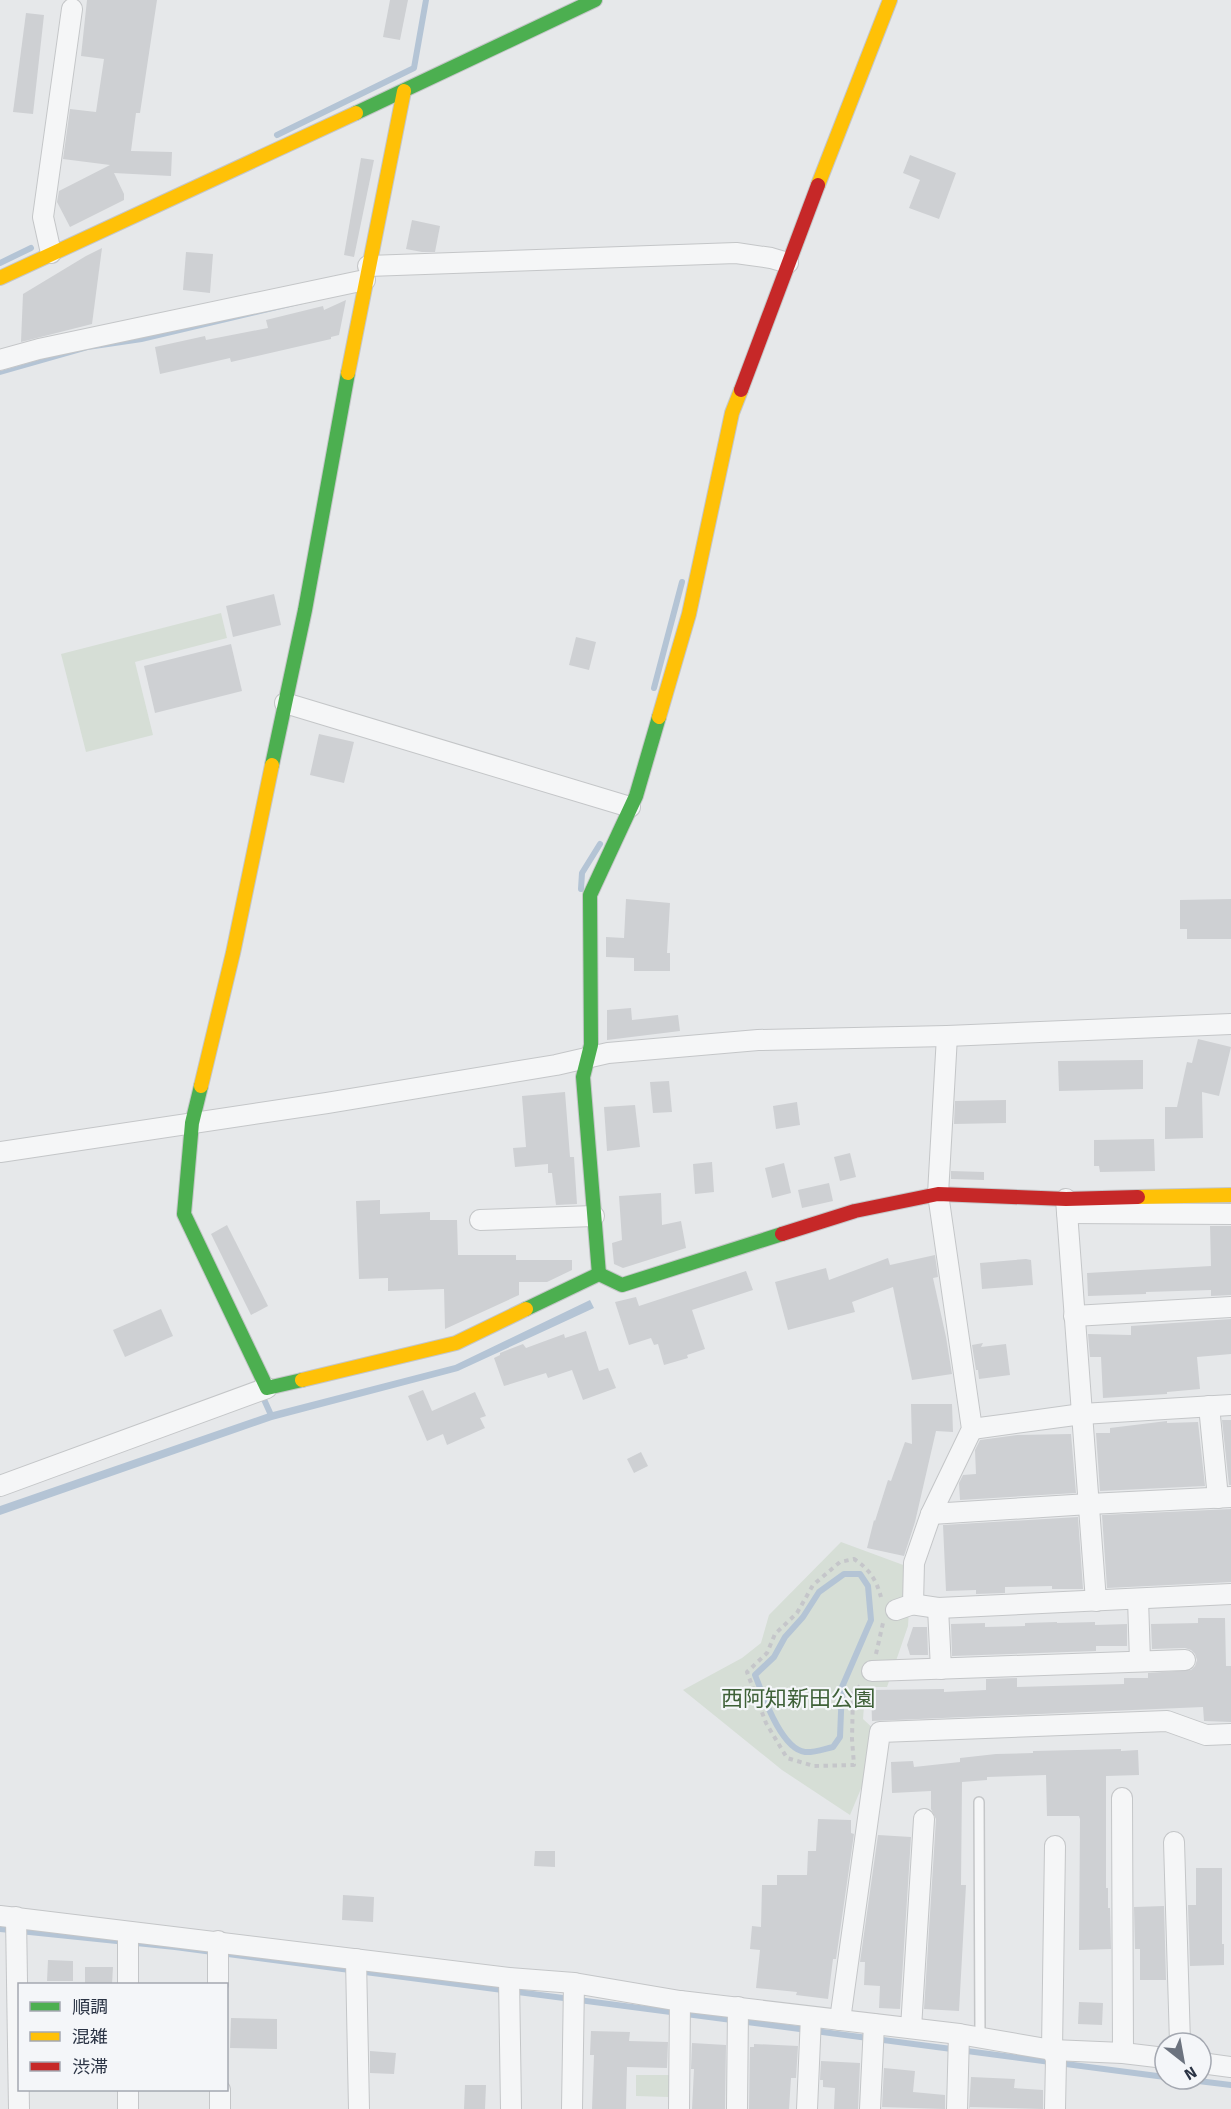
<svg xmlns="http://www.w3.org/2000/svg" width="1231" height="2109" viewBox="0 0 1231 2109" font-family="Signika,'Noto Sans JP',sans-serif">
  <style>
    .green { fill: #d6ded6 }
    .water { fill: #b4c4d5 }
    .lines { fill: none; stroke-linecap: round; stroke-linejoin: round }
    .stream { stroke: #b4c4d5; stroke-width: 6 }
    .building { fill: #ced0d3 }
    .lane-casing { stroke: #c4c6c8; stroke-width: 12 }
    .street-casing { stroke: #c4c6c8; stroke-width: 22 }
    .fast-casing { stroke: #c4c6c8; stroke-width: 16 }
    .slow-casing { stroke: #c4c6c8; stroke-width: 16 }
    .jam-casing { stroke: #c4c6c8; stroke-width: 16 }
    .path { stroke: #c5c6ca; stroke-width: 4; stroke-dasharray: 4.5 4.5; stroke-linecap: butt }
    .lane { stroke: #f5f6f7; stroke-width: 9 }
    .street { stroke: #f5f6f7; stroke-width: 20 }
    .fast { stroke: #4caf50; stroke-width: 14 }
    .slow { stroke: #ffc107; stroke-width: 14 }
    .jam { stroke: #c62828; stroke-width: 14 }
    .labels { text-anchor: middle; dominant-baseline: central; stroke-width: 4.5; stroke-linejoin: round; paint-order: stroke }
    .park-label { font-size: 22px; fill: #3f6138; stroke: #f4f6f9 }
  </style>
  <rect width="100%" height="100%" fill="#e6e8ea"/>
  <!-- green -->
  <g class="green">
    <polygon points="221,613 227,638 135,662 153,735 86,752 61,654"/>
    <polygon points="841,1542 906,1566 910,1595 908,1626 887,1687 869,1687 865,1693 863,1719 877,1732 865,1779 850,1815 782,1770 683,1690 742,1658 761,1643 769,1615"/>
    <polygon points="636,2075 670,2075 669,2097 636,2096"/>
  </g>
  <!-- water -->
  <g class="water">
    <polygon points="349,293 142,342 88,350 0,375 0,371 87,346"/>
    <polygon points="590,1300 594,1308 458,1371 272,1420 0,1515 0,1506 269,1413 455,1365"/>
  </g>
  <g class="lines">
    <!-- stream -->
    <g class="stream">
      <polyline points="277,135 414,68 426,0"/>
      <polyline points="0,263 31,248"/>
      <polyline points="654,688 682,582"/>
      <polyline points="581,889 582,873 600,844"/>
      <polyline points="262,1395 271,1415"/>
      <path d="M844,1574H860L868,1586L871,1620L842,1687L840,1737L833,1747C824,1749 813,1753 805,1752C781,1749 763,1695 755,1675L774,1657L785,1637L803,1617L819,1592Z"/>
      <polyline points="0,1929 175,1947 1165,2077"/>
      <polyline points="1182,2079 1231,2085"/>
    </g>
  </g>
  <!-- building -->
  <g class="building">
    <polygon points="87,0 157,0 140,113 136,113 131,151 172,152 171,176 114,173 124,194 124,200 70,227 57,202 59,191 110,165 63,159 70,109 96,112 104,59 81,56"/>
    <polygon points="390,0 408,0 400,40 383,37"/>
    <polygon points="26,13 44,15 33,114 13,112"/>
    <polygon points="910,155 956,173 939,219 909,208 920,180 903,173"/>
    <polygon points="361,158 374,160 354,257 344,255"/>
    <polygon points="412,220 440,226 435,252 422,252 406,249"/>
    <polygon points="102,248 92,324 21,342 23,294 86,256"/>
    <polygon points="186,252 213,254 210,293 183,290"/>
    <polygon points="346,300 339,335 331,337 331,339 231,362 230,358 160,374 155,347 205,336 206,340 268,328 266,320 323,306 324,310"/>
    <polygon points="274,594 281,625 233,637 226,606"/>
    <polygon points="576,637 596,642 589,670 569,665"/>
    <polygon points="231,644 242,691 155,713 144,666"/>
    <polygon points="319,734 354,742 344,783 310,775"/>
    <polygon points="626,899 670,903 667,953 670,953 670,971 634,971 634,958 606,957 606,937 624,938"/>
    <polygon points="1231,899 1231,939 1187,939 1187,929 1180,929 1180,900"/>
    <polygon points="631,1008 632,1020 678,1015 680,1031 607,1040 607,1010"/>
    <polygon points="1198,1039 1231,1047 1219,1096 1202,1092 1203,1138 1165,1139 1165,1107 1177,1107 1187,1062 1192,1063"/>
    <polygon points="1143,1060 1143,1089 1059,1091 1058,1061"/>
    <polygon points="669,1081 672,1112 653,1113 650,1082"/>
    <polygon points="565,1092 570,1157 574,1157 577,1204 556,1205 552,1173 548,1173 548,1164 515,1167 513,1148 526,1147 522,1096"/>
    <polygon points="1006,1100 1006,1123 954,1124 955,1101"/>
    <polygon points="797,1102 800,1125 776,1129 773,1106"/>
    <polygon points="635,1105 640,1147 607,1151 604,1107"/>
    <polygon points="1154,1139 1155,1171 1100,1172 1099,1166 1094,1166 1094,1140"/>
    <polygon points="850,1153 856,1177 840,1181 834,1157"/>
    <polygon points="712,1162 714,1192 695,1194 693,1164"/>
    <polygon points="784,1163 791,1193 772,1198 765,1168"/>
    <polygon points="951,1171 984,1172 984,1180 951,1179"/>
    <polygon points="829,1183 833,1201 802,1208 798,1190"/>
    <polygon points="661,1193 662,1225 681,1221 686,1248 623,1268 614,1264 612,1243 622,1240 619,1196"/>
    <polygon points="380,1200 380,1214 430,1212 430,1220 457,1220 458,1255 516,1255 516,1260 572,1260 572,1270 547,1282 519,1282 519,1295 445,1329 444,1289 388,1291 388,1278 359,1279 356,1201"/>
    <polygon points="227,1225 268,1306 251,1315 211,1234"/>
    <polygon points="1210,1226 1231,1226 1231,1295 1211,1296 1211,1290 1146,1292 1146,1294 1088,1296 1087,1273 1211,1266"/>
    <polygon points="935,1255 938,1277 933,1278 946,1337 952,1374 912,1380 893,1287 852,1302 855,1312 788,1330 775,1282 826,1268 829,1280 888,1258 890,1265"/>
    <polygon points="1026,1259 1031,1260 1033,1285 982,1289 980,1263"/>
    <polygon points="746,1271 753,1290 692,1310 705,1349 687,1355 688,1358 664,1365 658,1344 654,1345 651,1338 629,1345 615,1302 636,1297 639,1306"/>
    <polygon points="161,1309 173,1336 125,1357 113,1330"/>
    <polygon points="1231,1319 1231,1354 1197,1357 1200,1389 1167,1392 1167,1394 1103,1398 1101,1357 1090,1357 1088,1334 1131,1335 1131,1326"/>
    <polygon points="586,1331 599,1371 608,1368 616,1388 583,1400 572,1370 548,1378 546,1373 504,1386 494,1358 500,1355 500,1353 523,1344 526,1348 564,1334 565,1338"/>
    <polygon points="983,1343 981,1347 1006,1344 1010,1375 979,1379 978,1370 976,1370 972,1345"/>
    <polygon points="423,1390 432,1411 475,1392 486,1416 480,1418 485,1428 447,1445 443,1434 427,1441 408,1396"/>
    <polygon points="911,1404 952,1404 953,1432 936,1431 915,1522 904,1556 867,1548 874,1520 875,1521 888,1480 891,1481 905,1442 912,1444"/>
    <polygon points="1222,1420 1231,1420 1231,1485 1229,1485"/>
    <polygon points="1167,1421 1167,1423 1198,1422 1205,1486 1100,1491 1096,1433 1110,1433 1110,1428"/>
    <polygon points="1071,1434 1076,1493 960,1500 959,1483 963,1475 976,1474 975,1450 980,1440 1017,1435"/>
    <polygon points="641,1452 648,1466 634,1473 627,1459"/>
    <polygon points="1231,1509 1231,1582 1107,1588 1102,1515"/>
    <polygon points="1078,1517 1083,1589 1052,1589 1052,1586 1005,1587 1005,1593 976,1594 976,1590 946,1591 943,1525"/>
    <polygon points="1198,1618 1225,1618 1226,1666 1231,1666 1231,1722 1204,1721 1203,1707 872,1721 871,1690 944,1689 944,1692 986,1690 986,1679 1017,1678 1017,1687 1124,1684 1124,1678 1148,1678 1148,1673 1191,1670 1195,1666 1197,1660 1195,1654 1191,1650 1185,1648 1152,1649 1151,1624 1198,1623"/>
    <polygon points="1057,1622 1057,1623 1095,1622 1095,1625 1127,1624 1127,1646 1096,1646 1096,1651 952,1656 951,1624 985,1623 985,1627 1025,1626 1025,1623"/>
    <polygon points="913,1627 927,1627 928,1655 910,1655 907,1645"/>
    <polygon points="1121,1749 1121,1751 1138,1750 1139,1775 1106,1776 1106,1888 1108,1888 1108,1908 1110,1908 1111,1949 1079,1950 1080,1819 1079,1816 1047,1816 1046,1775 987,1777 987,1780 962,1782 961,1885 966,1885 959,2011 924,2009 936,1819 931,1809 931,1791 892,1793 891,1762 913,1761 914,1767 960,1762 960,1758 996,1754 1033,1753 1033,1751"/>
    <polygon points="818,1819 851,1820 851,1833 854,1834 836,1959 833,1959 828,1999 796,1995 797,1992 756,1988 760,1950 750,1949 752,1926 761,1927 762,1885 777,1885 777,1875 807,1875 808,1851 816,1851"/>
    <polygon points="878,1835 911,1837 900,2009 879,2008 880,1986 864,1985 865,1962 860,1962"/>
    <polygon points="535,1851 555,1851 555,1867 534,1866"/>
    <polygon points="1196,1868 1222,1868 1222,1944 1224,1944 1224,1965 1190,1966 1188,1905 1196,1905"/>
    <polygon points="343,1895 374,1897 373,1922 342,1920"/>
    <polygon points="1164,1906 1166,1980 1140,1980 1140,1949 1135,1949 1134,1907"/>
    <polygon points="48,1960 73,1961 73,1981 47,1981"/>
    <polygon points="85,1967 113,1967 112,1984 85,1984"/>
    <polygon points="1079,2002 1103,2003 1102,2025 1078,2024"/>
    <polygon points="231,2018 277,2019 277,2049 230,2048"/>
    <polygon points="591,2031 630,2032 629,2041 668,2042 667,2068 627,2067 626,2109 592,2109 594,2055 590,2055"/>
    <polygon points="692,2043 726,2045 725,2109 692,2109 694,2069 691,2069"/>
    <polygon points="754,2044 798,2046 796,2078 791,2078 789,2109 749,2109 750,2047 754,2047"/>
    <polygon points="370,2051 396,2053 394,2074 370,2073"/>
    <polygon points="821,2061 860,2063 858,2109 834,2109 835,2088 823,2087 823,2080 820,2080"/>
    <polygon points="884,2068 915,2071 913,2092 945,2095 945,2109 882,2107"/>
    <polygon points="971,2077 1015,2079 1014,2088 1043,2090 1043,2109 970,2107 969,2109"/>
    <polygon points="465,2085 486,2085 485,2109 464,2109"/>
  </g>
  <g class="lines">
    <defs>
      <polyline id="lane" points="979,1802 980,2037"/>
      <g id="street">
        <polyline points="51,253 43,217 72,9"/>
        <polyline points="368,266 736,253 771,258 788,263"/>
        <polyline points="0,360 39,349 365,280"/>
        <polyline points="285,703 630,807"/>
        <polyline points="0,1152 327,1103 556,1065 608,1053 758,1040 947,1036 1231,1024"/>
        <polyline points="1066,1199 1096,1601"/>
        <polyline points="1067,1213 1231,1214"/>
        <polyline points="480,1220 594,1216"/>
        <polyline points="1074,1316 1231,1307"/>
        <polyline points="1209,1406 1218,1498"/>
        <polyline points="972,1429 1082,1414 1231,1405"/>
        <polyline points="0,1486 267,1388"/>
        <polyline points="931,1514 1089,1504 1231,1497"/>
        <polyline points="1138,1599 1140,1661"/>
        <polyline points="911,1604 938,1608 1231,1594"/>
        <polyline points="938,1608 941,1669"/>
        <polyline points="896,1610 913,1604 914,1563 931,1514 972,1429 938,1194 947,1036"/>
        <polyline points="872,1671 1185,1660"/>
        <polyline points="1122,1798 1123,2053"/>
        <polyline points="1174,1842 1180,2043"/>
        <polyline points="0,1916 509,1978 574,1983 680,2001 959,2034 1052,2050 1123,2053 1165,2058"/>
        <polyline points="16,1917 19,2109"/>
        <polyline points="218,1941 218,1984"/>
        <polyline points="356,1959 359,2109"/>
        <polyline points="509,1978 511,2109"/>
        <polyline points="128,1984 128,1932"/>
        <polyline points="840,2020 880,1732 1167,1721 1206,1735 1231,1734"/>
        <polyline points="911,2028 924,1819"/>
        <polyline points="1201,2063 1231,2067"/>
        <polyline points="220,2090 220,2109"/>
        <polyline points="128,2109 128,2090"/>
        <polyline points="572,2109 574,1983"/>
        <polyline points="679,2109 680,2001"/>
        <polyline points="737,2109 738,2007"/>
        <polyline points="807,2109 811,2017"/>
        <polyline points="870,2109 874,2024"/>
        <polyline points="957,2109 959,2034"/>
        <polyline points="1055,2109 1056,2059 1052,2050 1055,1846"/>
      </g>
      <g id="fast">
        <polyline points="356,113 595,0"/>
        <polyline points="272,765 305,610 348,373"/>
        <polyline points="201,1086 192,1123 184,1214 267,1388 302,1380"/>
        <polyline points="599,1274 583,1077 591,1045 590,895 636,796 659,717"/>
        <polyline points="526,1309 599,1274 622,1285 782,1234"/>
      </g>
      <g id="slow">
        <polyline points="818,185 890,0"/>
        <polyline points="0,278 356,113"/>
        <polyline points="348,373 404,91"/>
        <polyline points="659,717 689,614 732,413 741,390"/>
        <polyline points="201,1086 233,953 272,765"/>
        <polyline points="1138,1197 1231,1195"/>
        <polyline points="302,1380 456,1343 526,1309"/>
      </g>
      <g id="jam">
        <polyline points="741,390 818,185"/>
        <polyline points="782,1234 855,1211 938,1194 1066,1199 1138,1197"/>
      </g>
    </defs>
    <!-- lane casing -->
    <use href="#lane" class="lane-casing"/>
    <!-- street casing -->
    <use href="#street" class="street-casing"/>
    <!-- fast casing -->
    <use href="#fast" class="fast-casing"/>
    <!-- slow casing -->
    <use href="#slow" class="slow-casing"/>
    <!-- jam casing -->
    <use href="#jam" class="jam-casing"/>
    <!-- path -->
    <g class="path">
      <polyline points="876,1654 883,1623"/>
      <path d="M860,1686L853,1693L852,1739L854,1765L814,1766L787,1758L766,1723L747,1672L767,1653L775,1634L797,1613L813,1585L840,1562L854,1559C869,1569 876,1579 881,1597"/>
    </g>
    <!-- lane -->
    <use href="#lane" class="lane"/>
    <!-- street -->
    <use href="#street" class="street"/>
    <!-- fast -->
    <use href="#fast" class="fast"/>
    <!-- slow -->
    <use href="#slow" class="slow"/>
    <!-- jam -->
    <use href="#jam" class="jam"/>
  </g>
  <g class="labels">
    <!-- park labels -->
    <g class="park-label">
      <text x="798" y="1698">西阿知新田公園</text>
    </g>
  </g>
  <!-- legend -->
  <rect x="18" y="1983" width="210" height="108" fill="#f4f6f9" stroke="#a4a8b1" stroke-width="1.5"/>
  <rect x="30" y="2002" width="30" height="9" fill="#4caf50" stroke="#a4a8b1" stroke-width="1.5"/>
  <text x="72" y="2013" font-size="18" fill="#2b3445">順調</text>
  <rect x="30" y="2032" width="30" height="9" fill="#ffc107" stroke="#a4a8b1" stroke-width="1.5"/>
  <text x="72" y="2043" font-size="18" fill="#2b3445">混雑</text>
  <rect x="30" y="2062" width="30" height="9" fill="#c62828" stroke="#a4a8b1" stroke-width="1.5"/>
  <text x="72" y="2073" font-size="18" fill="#2b3445">渋滞</text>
  <!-- north arrow -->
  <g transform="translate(1183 2061) rotate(149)"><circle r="28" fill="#f4f6f9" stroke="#a4a8b1" stroke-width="1.5"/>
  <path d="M0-4.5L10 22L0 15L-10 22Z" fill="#6c737f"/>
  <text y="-9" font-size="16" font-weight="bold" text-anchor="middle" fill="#2b3445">N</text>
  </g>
</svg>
